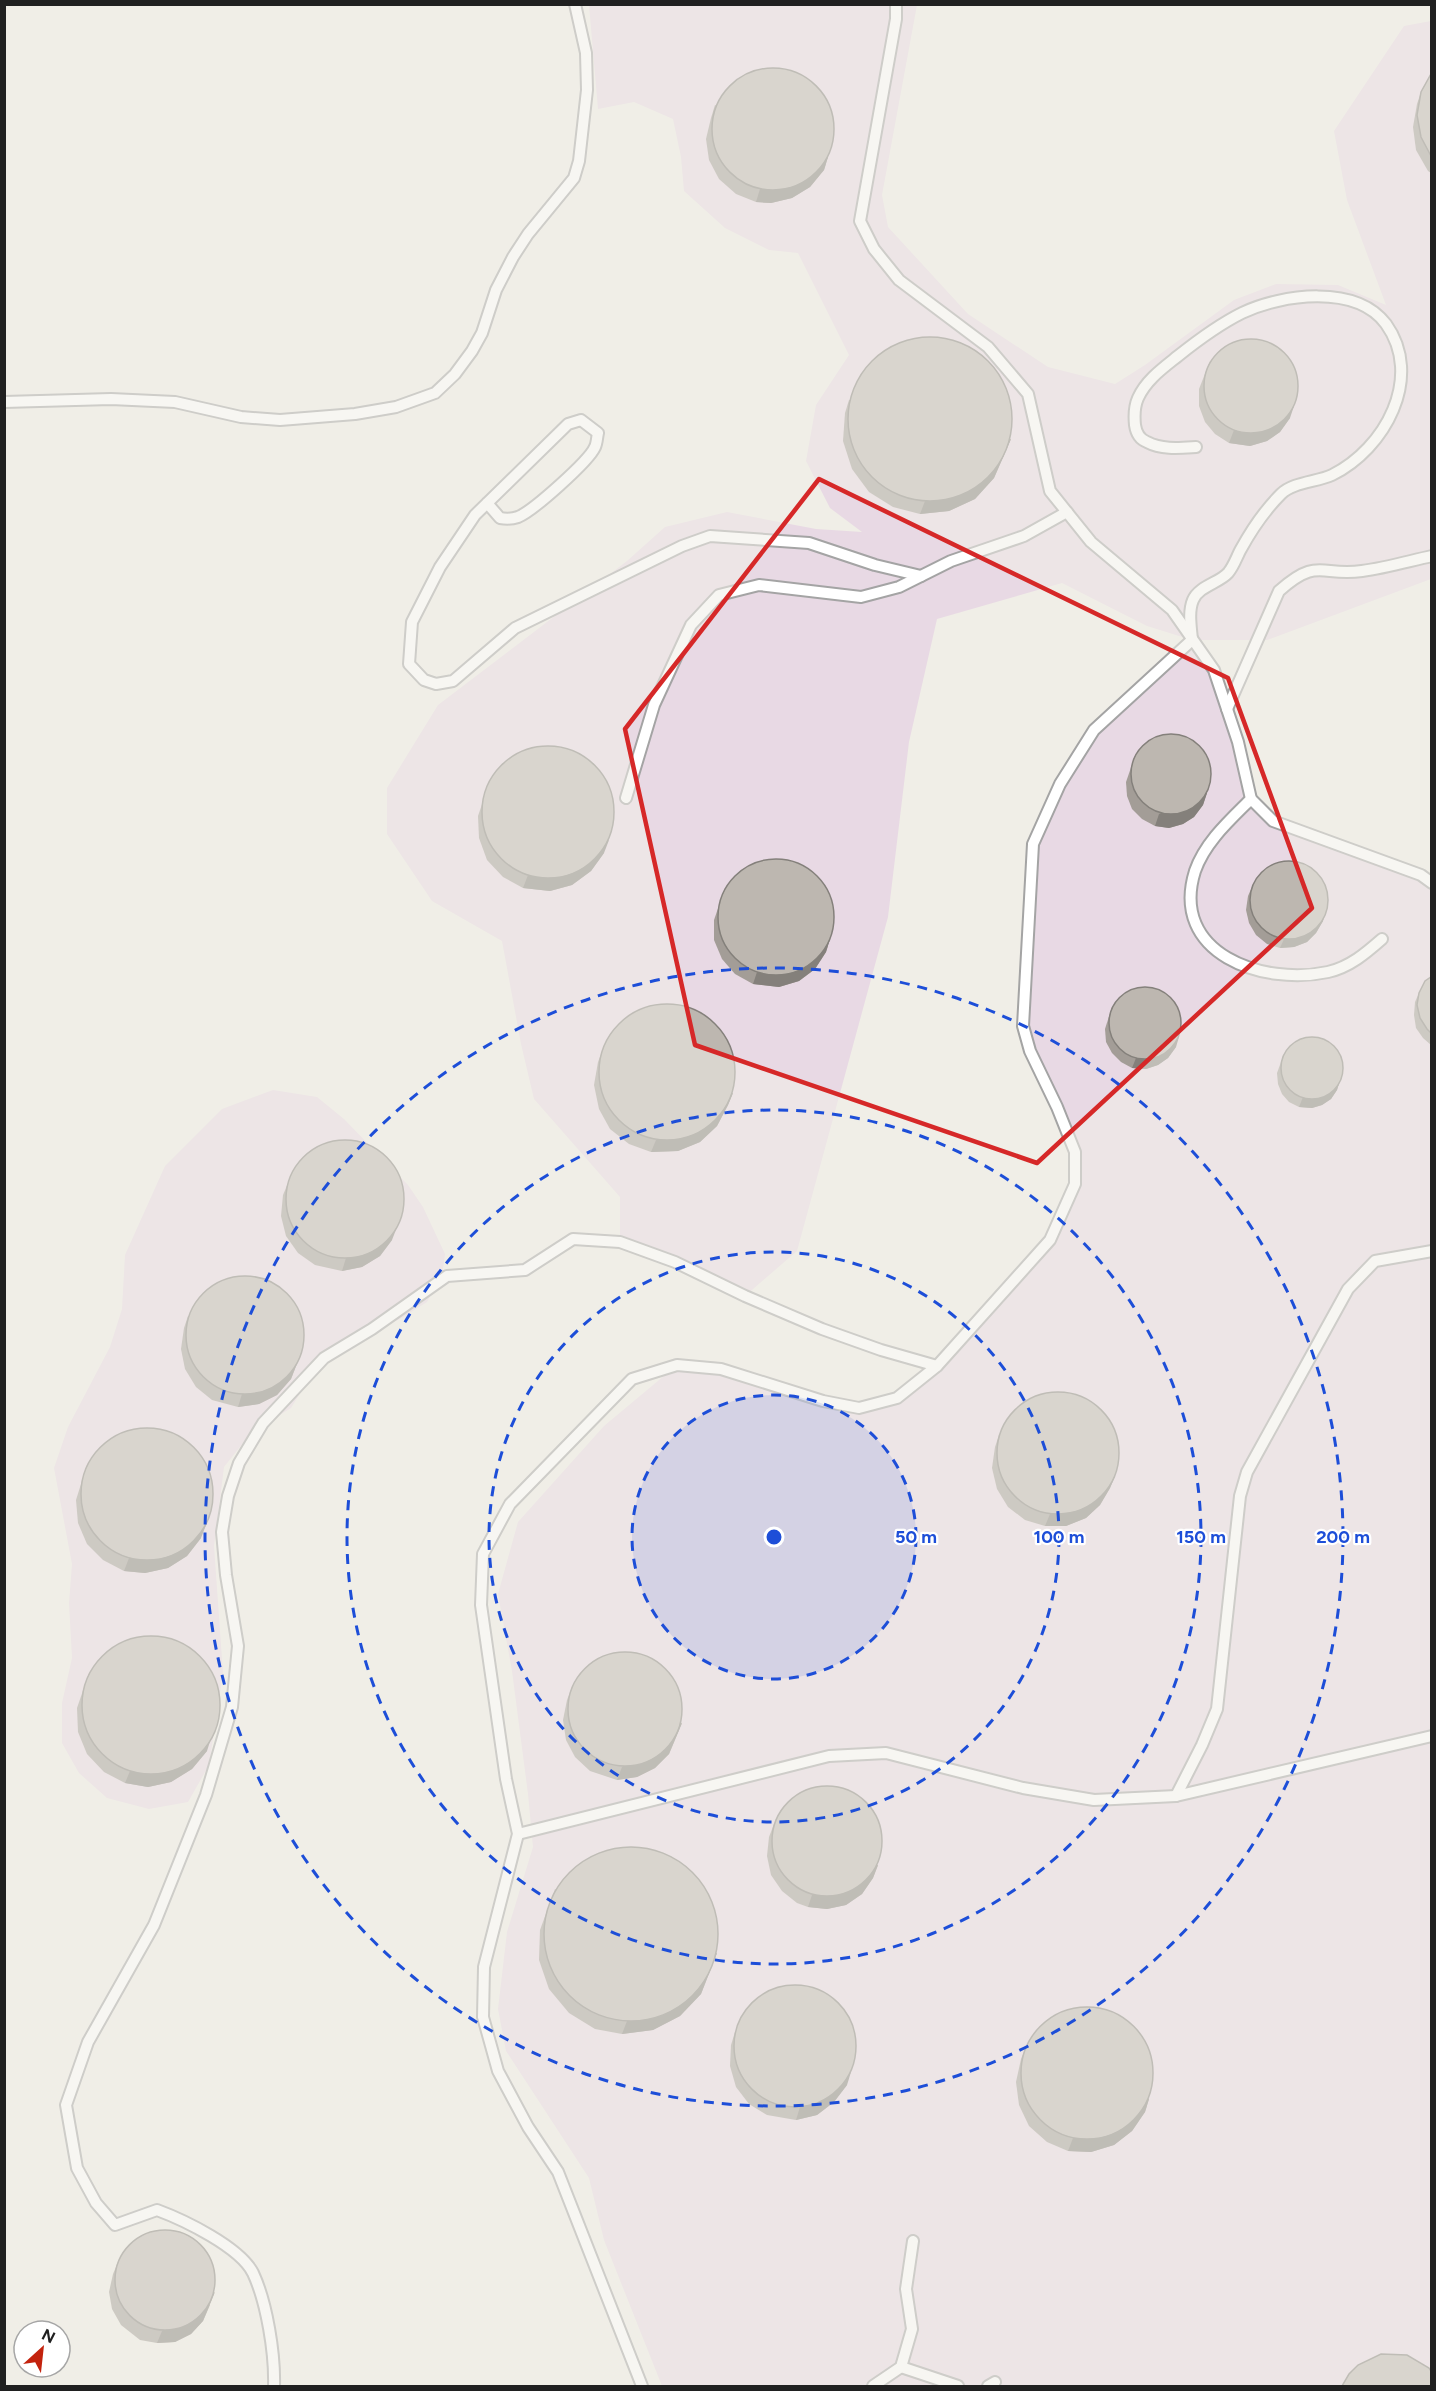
<svg xmlns="http://www.w3.org/2000/svg" width="1436" height="2391" viewBox="0 0 1436 2391" font-family="Figtree,sans-serif">
  <style>
    .industrial { fill: #e8d9e4 }
    .lines { fill: none; stroke-linecap: round; stroke-linejoin: round }
    .lane-casing { stroke: #a4a4a4; stroke-width: 14 }
    .lane { stroke: #fff; stroke-width: 10 }
    .wall { fill: #a39d97 }
    .shaded-wall { fill: #84807b }
    .building { fill: #bdb7b0; stroke: #84807b; stroke-width: 1.5 }
    .marked { fill: none; stroke: #d62828; stroke-width: 4.5; stroke-linejoin: round }
    .ring { fill: none; stroke: #1d4ed8; stroke-width: 3; stroke-dasharray: 10 8 }
    .centre { fill: #1d4ed8; stroke: #fff; stroke-width: 3 }
    .ring-label { font-size: 18px; text-anchor: middle; font-weight: bold; fill: #1d4ed8; stroke: #fff; stroke-width: 4.5; stroke-linejoin: round; paint-order: stroke }
  </style>
  <rect width="100%" height="100%" fill="#f0eee7"/>
  <!-- industrial -->
  <g class="industrial">
    <polygon points="589,5 917,5 882,195 888,227 968,314 1048,367 1115,384 1145,365 1234,300 1276,284 1338,285 1386,305 1347,200 1334,131 1404,26 1431,21 1431,579 1267,640 1193,640 1214,670 1251,799 1273,821 1431,883 1431,2386 662,2386 604,2240 589,2178 506,2051 498,2009 507,1932 533,1847 528,1794 512,1671 498,1594 518,1522 604,1426 677,1365 721,1369 859,1408 897,1398 937,1366 1050,1240 1075,1184 1075,1152 1023,1026 1033,844 1094,730 1192,640 1147,626 1062,583 937,619 909,742 888,917 797,1251 745,1296 620,1242 620,1197 534,1099 521,1044 502,941 432,901 387,834 387,788 438,705 627,561 665,527 727,512 816,529 862,532 830,508 806,461 816,405 849,355 798,253 769,250 725,228 684,191 681,157 673,119 634,102 598,109"/>
    <polygon points="273,1090 317,1097 344,1119 408,1185 423,1207 445,1254 442,1276 427,1302 400,1319 347,1342 314,1371 291,1408 251,1433 224,1467 214,1546 223,1673 209,1765 188,1802 149,1809 107,1798 79,1773 62,1743 62,1703 72,1658 69,1603 72,1564 54,1468 68,1427 110,1347 122,1309 125,1255 165,1166 222,1109"/>
  </g>
  <g class="lines">
    <defs>
      <g id="lane">
        <polyline points="896,4 896,19 860,221 874,249 899,280 988,347 1028,394 1050,491 1091,542 1172,610 1214,670 1238,742 1251,799 1273,821 1421,875 1432,883"/>
        <polyline points="4,402 111,399 175,402 241,417 280,420 355,414 396,407 435,393 455,374 472,351 482,333 496,290 513,257 528,234 574,178 579,161 587,90 586,53 575,4"/>
        <path d="M487,503L500,518C506,519 512,519 518,517C533,511 589,461 595,447C597,443 597,437 598,433L581,420L568,424L475,515L440,567L412,622L409,664L424,680L436,684L453,681L515,628L682,546L710,536L809,543L875,565L921,576"/>
        <path d="M1227,709L1279,591C1318,556 1321,577 1362,571C1386,568 1409,561 1432,556"/>
        <polyline points="626,798 654,705 691,625 719,595 759,585 861,597 899,587 951,561 1024,536 1067,512"/>
        <path d="M1251,799C1230,820 1205,842 1195,871C1169,954 1263,986 1328,972C1350,967 1366,953 1382,939"/>
        <polyline points="1176,1796 1202,1745 1217,1709 1240,1496 1247,1472 1348,1289 1375,1261 1432,1251"/>
        <polyline points="518,1834 829,1756 886,1753 1023,1788 1094,1800 1176,1796 1432,1736"/>
        <polyline points="901,2367 958,2386"/>
        <path d="M274,2386C275,2354 267,2303 253,2273C240,2247 184,2220 157,2210L115,2225L96,2203L77,2168L66,2105L88,2042L154,1925L206,1795L232,1707L238,1646L226,1575L222,1532L228,1496L239,1463L263,1423L324,1358L372,1329L447,1276L525,1270L573,1239L620,1242L675,1262L745,1296L822,1329L881,1350L937,1366"/>
        <path d="M642,2386L558,2172L528,2127L498,2071L483,2017L484,1967L518,1834L506,1779L481,1605L483,1554L510,1504L632,1379L677,1365L721,1369L823,1401L859,1408L897,1398L937,1366L1050,1240L1075,1184V1152L1057,1107L1030,1051L1023,1026L1033,844L1060,784L1094,730L1192,640C1191,627 1188,612 1193,600C1199,586 1219,583 1228,573C1234,566 1237,556 1241,549C1252,529 1265,510 1281,494C1293,482 1317,482 1332,475C1385,449 1424,377 1386,324C1356,284 1282,294 1242,313C1220,324 1198,340 1178,356C1163,368 1146,380 1138,398C1134,407 1134,415 1135,425C1136,432 1139,439 1147,442C1162,450 1180,448 1196,447"/>
        <polyline points="873,2386 901,2367 912,2329 906,2289 913,2241"/>
        <polyline points="988,2386 995,2382"/>
      </g>
    </defs>
    <!-- lane casing -->
    <use href="#lane" class="lane-casing"/>
    <!-- lane -->
    <use href="#lane" class="lane"/>
  </g>
  <!-- wall -->
  <g class="wall">
    <polygon points="1431,74 1431,173 1428,171 1416,150 1413,127 1417,104 1421,92"/>
    <polygon points="715,105 828,157 824,170 810,187 792,198 771,203 756,202 736,194 719,179 709,160 706,139 711,118"/>
    <polygon points="1210,361 1290,418 1280,432 1267,441 1250,446 1229,443 1215,434 1205,422 1199,406 1199,389"/>
    <polygon points="849,400 1011,439 994,478 975,499 949,511 920,514 893,507 869,492 852,469 843,441 845,413"/>
    <polygon points="1135,756 1207,793 1203,805 1194,817 1183,824 1169,828 1155,826 1142,819 1132,809 1127,796 1126,782"/>
    <polygon points="490,781 604,853 591,871 572,885 550,891 523,888 503,877 487,860 479,838 478,816"/>
    <polygon points="1252,887 1323,921 1316,933 1307,942 1294,947 1280,948 1267,944 1256,935 1249,923 1246,910 1248,896"/>
    <polygon points="725,888 830,939 826,952 815,969 799,981 779,987 753,984 735,974 722,959 714,940 714,920"/>
    <polygon points="1431,977 1431,1045 1423,1038 1416,1028 1414,1015 1415,1002 1419,993"/>
    <polygon points="1112,1007 1176,1047 1168,1058 1158,1065 1146,1069 1132,1068 1121,1062 1112,1053 1106,1042 1105,1029"/>
    <polygon points="603,1049 733,1093 728,1105 717,1126 700,1142 678,1151 651,1152 629,1144 610,1129 599,1109 594,1085 598,1062"/>
    <polygon points="1284,1054 1340,1080 1337,1090 1331,1099 1322,1105 1312,1108 1299,1107 1289,1102 1282,1094 1278,1084 1277,1073"/>
    <polygon points="288,1183 392,1240 380,1256 362,1267 342,1271 315,1265 298,1253 286,1236 281,1216 283,1195"/>
    <polygon points="188,1316 303,1348 291,1379 277,1395 259,1404 238,1407 212,1400 196,1387 185,1369 181,1349 184,1328"/>
    <polygon points="999,1435 1115,1476 1110,1488 1100,1505 1086,1518 1066,1526 1045,1526 1025,1520 1008,1507 997,1489 992,1468 995,1447"/>
    <polygon points="87,1465 201,1538 187,1556 168,1568 145,1573 124,1571 103,1560 87,1544 78,1523 76,1500"/>
    <polygon points="89,1673 207,1751 192,1769 171,1782 148,1787 125,1783 104,1772 87,1754 78,1732 77,1708"/>
    <polygon points="572,1687 682,1723 669,1754 655,1768 637,1777 617,1780 590,1771 575,1757 566,1740 563,1720 567,1700"/>
    <polygon points="774,1824 878,1865 873,1878 862,1894 846,1905 827,1909 808,1907 797,1903 782,1891 771,1875 767,1856 769,1837"/>
    <polygon points="555,1889 717,1953 701,1994 680,2016 653,2030 622,2034 595,2029 569,2013 549,1989 539,1960 540,1930"/>
    <polygon points="735,2032 847,2085 834,2102 817,2115 796,2120 767,2115 749,2104 736,2087 730,2066 731,2045"/>
    <polygon points="1026,2047 1149,2099 1145,2112 1132,2131 1114,2145 1091,2152 1068,2151 1047,2142 1029,2126 1019,2105 1016,2082 1021,2059"/>
    <polygon points="1431,2087 1431,2105 1430,2099"/>
    <polygon points="118,2262 210,2305 203,2321 191,2334 175,2342 157,2343 140,2340 121,2325 112,2309 109,2292 113,2274"/>
  </g>
  <!-- shaded-wall -->
  <g class="shaded-wall">
    <polygon points="828,157 824,170 810,187 792,198 771,203 756,202 760,189"/>
    <polygon points="1294,406 1290,418 1280,432 1267,441 1250,446 1229,443 1234,430"/>
    <polygon points="1011,439 994,478 975,499 949,511 920,514 925,501"/>
    <polygon points="1207,793 1203,805 1194,817 1183,824 1169,828 1155,826 1159,814"/>
    <polygon points="609,840 604,853 591,871 572,885 550,891 523,888 528,875"/>
    <polygon points="1326,912 1323,921 1316,933 1307,942 1294,947 1280,948 1284,939"/>
    <polygon points="830,939 826,952 815,969 799,981 779,987 753,984 757,972"/>
    <polygon points="1179,1037 1176,1047 1168,1058 1158,1065 1146,1069 1132,1068 1136,1058"/>
    <polygon points="1340,1080 1337,1090 1331,1099 1322,1105 1312,1108 1299,1107 1303,1097"/>
    <polygon points="733,1093 728,1105 717,1126 700,1142 678,1151 651,1152 656,1140"/>
    <polygon points="397,1227 392,1240 380,1256 362,1267 342,1271 346,1258"/>
    <polygon points="303,1348 291,1379 277,1395 259,1404 238,1407 242,1394"/>
    <polygon points="1115,1476 1110,1488 1100,1505 1086,1518 1066,1526 1045,1526 1050,1514"/>
    <polygon points="206,1525 201,1538 187,1556 168,1568 145,1573 124,1571 129,1558"/>
    <polygon points="682,1723 669,1754 655,1768 637,1777 617,1780 622,1767"/>
    <polygon points="211,1738 207,1751 192,1769 171,1782 148,1787 125,1783 130,1771"/>
    <polygon points="878,1865 873,1878 862,1894 846,1905 827,1909 808,1907 812,1895"/>
    <polygon points="717,1953 701,1994 680,2016 653,2030 622,2034 627,2021"/>
    <polygon points="851,2072 847,2085 834,2102 817,2115 796,2120 800,2107"/>
    <polygon points="1149,2099 1145,2112 1132,2131 1114,2145 1091,2152 1068,2151 1073,2138"/>
    <polygon points="215,2292 203,2321 191,2334 175,2342 157,2343 162,2331"/>
  </g>
  <!-- building -->
  <g class="building">
    <circle cx="773" cy="129" r="61"/>
    <polygon points="1431,74 1431,156 1421,137 1417,115 1421,92"/>
    <circle cx="930" cy="419" r="82"/>
    <circle cx="1251" cy="386" r="47"/>
    <circle cx="1171" cy="774" r="40"/>
    <circle cx="548" cy="812" r="66"/>
    <circle cx="776" cy="917" r="58"/>
    <circle cx="1289" cy="900" r="39"/>
    <polygon points="1431,977 1431,1033 1427,1029 1420,1018 1417,1005 1419,993 1425,981"/>
    <circle cx="1145" cy="1023" r="36"/>
    <circle cx="667" cy="1072" r="68"/>
    <circle cx="1312" cy="1068" r="31"/>
    <circle cx="345" cy="1199" r="59"/>
    <circle cx="245" cy="1335" r="59"/>
    <circle cx="1058" cy="1453" r="61"/>
    <circle cx="147" cy="1494" r="66"/>
    <circle cx="151" cy="1705" r="69"/>
    <circle cx="625" cy="1709" r="57"/>
    <circle cx="827" cy="1841" r="55"/>
    <circle cx="631" cy="1934" r="87"/>
    <circle cx="795" cy="2046" r="61"/>
    <circle cx="1087" cy="2073" r="66"/>
    <circle cx="165" cy="2280" r="50"/>
    <polygon points="1381,2354 1407,2355 1429,2368 1431,2371 1431,2386 1342,2386 1349,2374 1358,2365"/>
  </g>
  <!-- marked area -->
  <path d="M0 0H1436V2391H0ZM819,479L1228,678L1312,908L1037,1163L695,1045L625,729Z" fill="#f0eee7" fill-opacity=".55" fill-rule="evenodd"/>
  <path class="marked" d="M819,479L1228,678L1312,908L1037,1163L695,1045L625,729Z"/>
  <!-- distance rings -->
  <circle cx="774" cy="1537" r="142" fill="#1d4ed8" fill-opacity=".12"/>
  <g class="ring">
    <circle cx="774" cy="1537" r="142"/>
    <circle cx="774" cy="1537" r="285"/>
    <circle cx="774" cy="1537" r="427"/>
    <circle cx="774" cy="1537" r="569"/>
  </g>
  <circle cx="774" cy="1537" r="9" class="centre"/>
  <g class="ring-label">
    <text x="916" y="1543">50 m</text>
    <text x="1059" y="1543">100 m</text>
    <text x="1201" y="1543">150 m</text>
    <text x="1343" y="1543">200 m</text>
  </g>
  <!-- border -->
  <rect width="1436" height="2391" fill="none" stroke="#202020" stroke-width="12"/>
  <!-- north arrow -->
  <g transform="translate(42 2349) rotate(27)"><circle r="28" fill="#ffffff" stroke="#a6a6a6" stroke-width="1.5"/>
  <path d="M0-4.5L10 22L0 15L-10 22Z" fill="#c3220d"/>
  <text y="-9" font-size="16" font-weight="bold" text-anchor="middle" fill="#202020">N</text>
  </g>
</svg>
